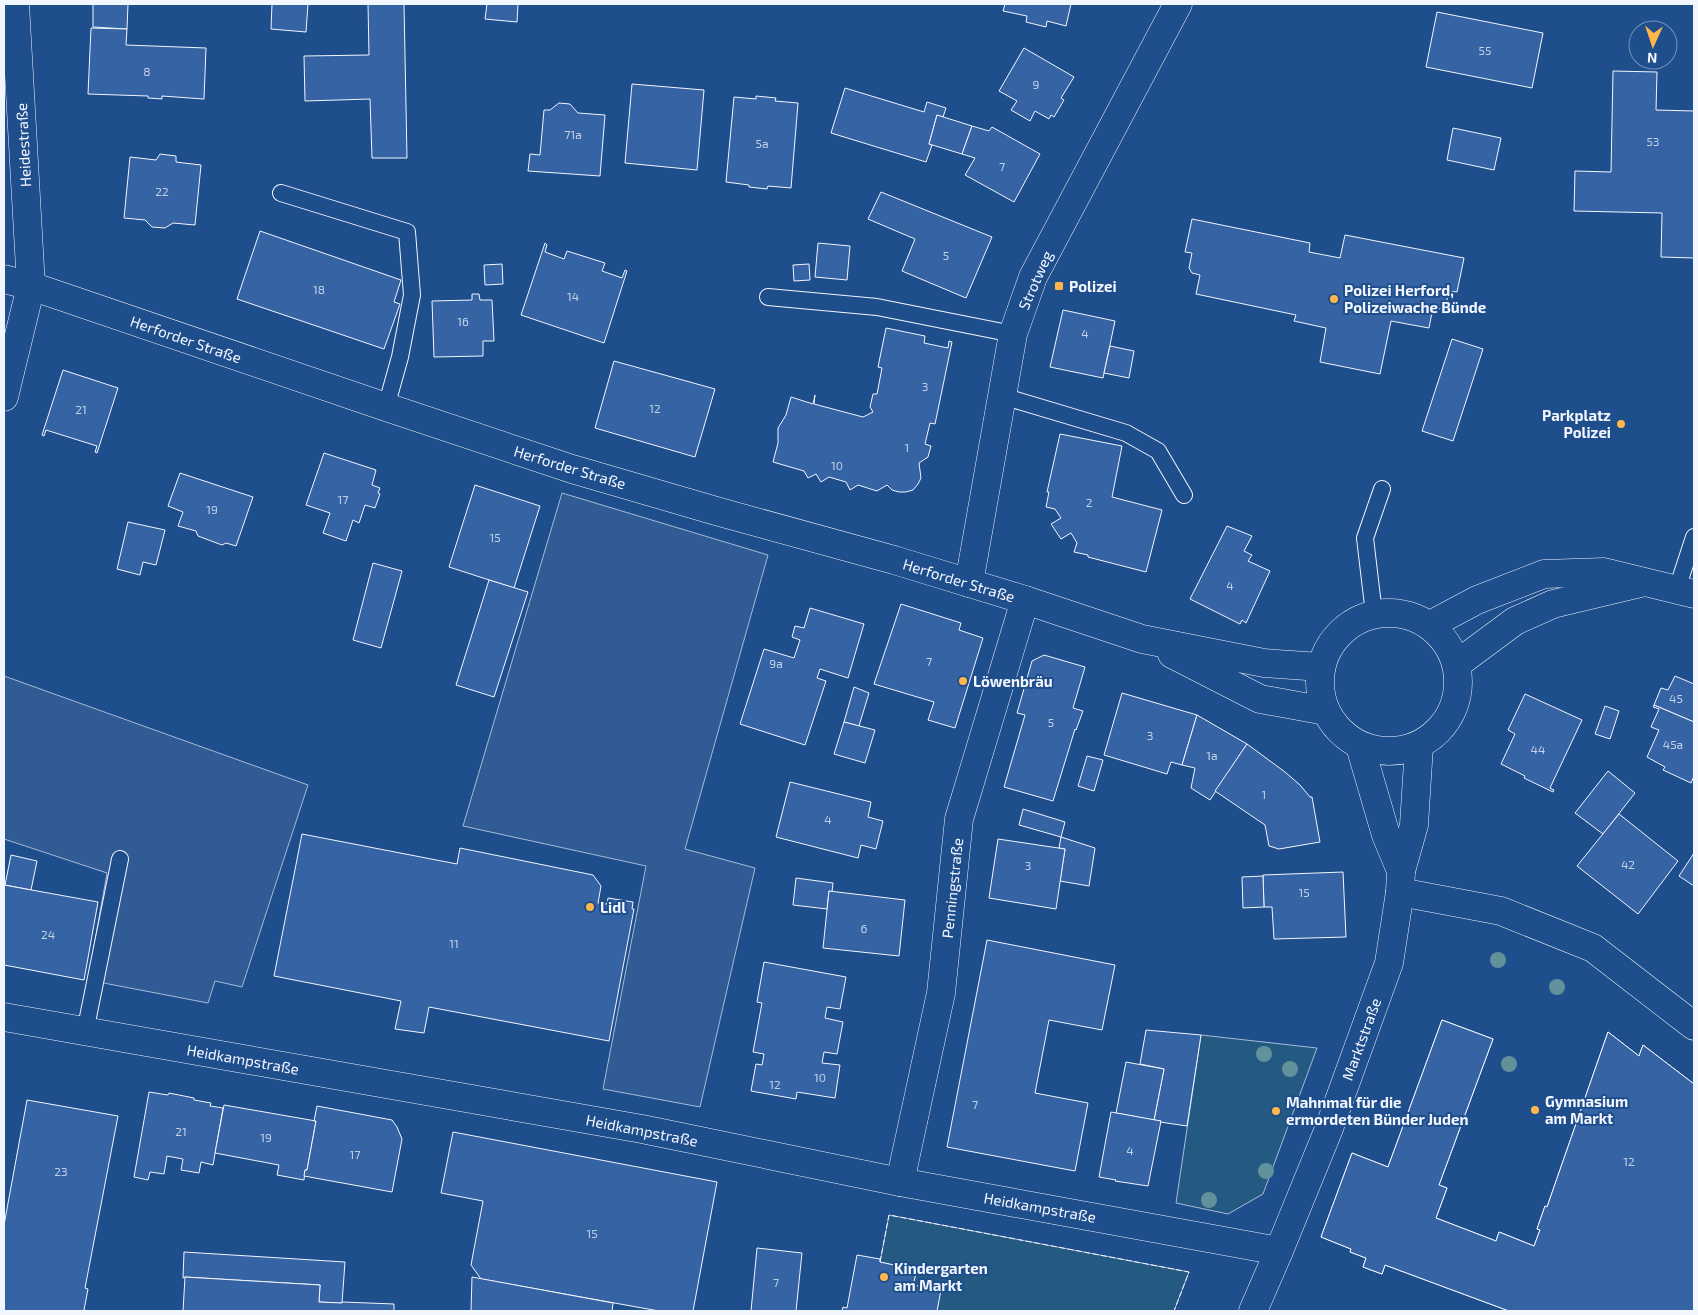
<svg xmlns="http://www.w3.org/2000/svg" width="1698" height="1315" viewBox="0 0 1698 1315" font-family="'Exo 2',sans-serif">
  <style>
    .green { fill: #245a82; stroke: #a8bbd7 }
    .parking { fill: #305b95; stroke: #a8bbd7 }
    .building { fill: #3563a3; stroke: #f2f6ff }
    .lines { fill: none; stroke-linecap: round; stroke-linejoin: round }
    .lane-casing { stroke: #f2f6ff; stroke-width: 18 }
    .street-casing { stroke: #f2f6ff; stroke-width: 29 }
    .secondary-casing { stroke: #f2f6ff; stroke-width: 29 }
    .lane { stroke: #1f4e8c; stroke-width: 16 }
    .street { stroke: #1f4e8c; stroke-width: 28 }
    .secondary { stroke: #1f4e8c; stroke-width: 28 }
    .fence { stroke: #f2f6ff; stroke-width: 1; stroke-dasharray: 6 2.5; stroke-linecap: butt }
    .tree { fill: #61919a }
    .poi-dot { fill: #ffb74d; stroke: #1f4e8c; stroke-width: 2 }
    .labels { text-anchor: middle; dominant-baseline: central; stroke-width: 4; stroke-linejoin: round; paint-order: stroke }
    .number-label { font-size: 12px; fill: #c3d1e8 }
    .street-label { font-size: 15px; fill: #f2f6ff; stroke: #1f4e8c }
    .poi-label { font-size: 15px; font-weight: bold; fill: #f2f6ff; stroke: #1f4e8c; text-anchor: start }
  </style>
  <rect width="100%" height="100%" fill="#1f4e8c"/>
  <!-- green -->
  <g class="green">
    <polygon points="1201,1035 1317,1048 1263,1194 1228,1214 1176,1203"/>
    <polygon points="889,1215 1189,1272 1174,1311 937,1311 940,1290 913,1285 916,1270 880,1262"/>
  </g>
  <!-- parking -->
  <g class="parking">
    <polygon points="562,493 768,555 685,849 755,868 700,1107 603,1089 646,866 463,826"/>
    <polygon points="4,676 308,785 242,987 215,981 208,1003 88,980 107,873 4,839"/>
  </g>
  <!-- building -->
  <g class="building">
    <polygon points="93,4 128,4 127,29 93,27"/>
    <polygon points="272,4 308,4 306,32 271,29"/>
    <polygon points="368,4 404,4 407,158 372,158 370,99 305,101 304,56 369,55"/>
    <polygon points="487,4 518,4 517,22 485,19"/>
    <polygon points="1005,4 1071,4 1066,26 1047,21 1046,27 1026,22 1027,16 1003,11"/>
    <polygon points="1437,12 1543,33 1532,88 1426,67"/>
    <polygon points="91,28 127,29 126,45 206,48 204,99 162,96 162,99 148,98 148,96 88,94"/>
    <polygon points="1024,48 1074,77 1061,98 1064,100 1054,117 1051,115 1049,119 1035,111 1030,121 1011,110 1017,101 999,91"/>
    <polygon points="1613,71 1657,72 1656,110 1694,111 1694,258 1661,257 1662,213 1574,211 1575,171 1611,172"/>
    <polygon points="632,84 704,90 697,170 625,163"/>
    <polygon points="845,88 924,112 927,102 946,108 943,117 937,115 929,144 932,145 926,162 831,133"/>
    <polygon points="756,96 776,98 775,101 798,103 791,188 768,186 767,189 749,187 749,185 726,182 734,97 756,99"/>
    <polygon points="559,103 570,104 578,113 605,115 600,176 528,171 530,154 540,155 544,110 550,110"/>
    <polygon points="937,115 972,126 962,154 929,144"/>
    <polygon points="972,126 989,131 992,127 1040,154 1014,202 965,175 975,158 962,154"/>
    <polygon points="1453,128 1501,138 1494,170 1447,160"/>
    <polygon points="160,154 176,156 176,162 201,165 195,225 173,223 165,228 152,227 145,220 124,218 130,157 156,160"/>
    <polygon points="881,192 992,237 966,298 902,271 915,239 868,219"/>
    <polygon points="1192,219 1310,243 1309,252 1340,258 1345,235 1464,258 1457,292 1449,291 1446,304 1440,309 1433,307 1429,328 1391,321 1380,374 1320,362 1326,328 1294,321 1296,315 1196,294 1200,275 1192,273 1189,268 1192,253 1185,252"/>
    <polygon points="260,231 401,280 394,302 400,304 384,349 237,299"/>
    <polygon points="545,243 547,245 545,252 564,259 567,251 605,263 602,271 622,278 625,270 627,271 604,343 521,315"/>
    <polygon points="818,243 850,246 847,280 815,277"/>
    <polygon points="502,264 503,284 485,285 484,265"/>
    <polygon points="809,264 810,280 794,281 793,265"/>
    <polygon points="472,294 479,294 480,300 492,300 494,341 483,341 483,356 434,357 432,301 472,300"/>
    <polygon points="1063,310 1115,321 1103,378 1050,367"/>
    <polygon points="886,328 925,336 924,343 948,348 949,341 952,342 935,424 930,423 925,444 931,446 928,457 919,463 921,478 918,484 913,490 906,492 899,492 892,490 887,485 877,491 858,485 850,490 846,482 829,477 821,482 816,474 808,478 804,471 773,462 778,443 778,428 786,415 791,397 813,404 815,395 814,404 863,417 873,412 870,407 873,394 877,394 882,368 878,367"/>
    <polygon points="1452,339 1483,349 1453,441 1422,431"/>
    <polygon points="1110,346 1134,351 1129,378 1104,373"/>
    <polygon points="614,361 715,389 695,457 595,428"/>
    <polygon points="63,370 118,388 97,453 95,452 97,446 46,430 44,436 42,435"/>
    <polygon points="1060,434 1122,446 1112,497 1162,510 1146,572 1088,557 1088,555 1074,552 1077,543 1071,533 1061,539 1051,524 1061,518 1055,509 1046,507 1049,492 1047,492"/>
    <polygon points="324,453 376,470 372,485 380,488 378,493 380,494 375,508 365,505 359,523 353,520 346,541 323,533 330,513 306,505"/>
    <polygon points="180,473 253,497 236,546 226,543 222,545 198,536 196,531 178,526 183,512 168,506"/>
    <polygon points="475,485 540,506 514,588 449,567"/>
    <polygon points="128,522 165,530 156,565 143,562 140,575 117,569"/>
    <polygon points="1227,526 1252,536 1244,551 1252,555 1248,561 1270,571 1246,623 1242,620 1240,624 1190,599"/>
    <polygon points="373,563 402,571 381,648 353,640"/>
    <polygon points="489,580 528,592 494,697 456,685"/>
    <polygon points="901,604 961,623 959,630 983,638 955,728 928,720 934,702 874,684"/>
    <polygon points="810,608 864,624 848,678 820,669 817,678 826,681 805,745 740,724 764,649 794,658 800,640 792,637 795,626 804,628"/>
    <polygon points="1044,655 1085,667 1073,708 1083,711 1076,730 1075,729 1053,801 1004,787 1025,715 1017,713 1032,661"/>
    <polygon points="1675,676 1694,684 1694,722 1654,705 1661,688 1668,690"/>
    <polygon points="854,687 869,693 859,726 844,722"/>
    <polygon points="1122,693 1197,715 1182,765 1171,762 1167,774 1104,755"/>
    <polygon points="1525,694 1582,720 1550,788 1554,790 1553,792 1524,778 1525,776 1501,764 1515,734 1508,730"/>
    <polygon points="1654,705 1694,722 1694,776 1691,783 1663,770 1665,767 1647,757 1659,730 1651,727 1659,709 1653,707"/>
    <polygon points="1605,706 1619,711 1610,739 1595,734"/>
    <polygon points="1197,715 1247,744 1210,800 1191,788 1195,768 1182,765"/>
    <polygon points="844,722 875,730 865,763 834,754"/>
    <polygon points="1247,744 1285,772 1300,785 1310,797 1312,797 1320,842 1279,849 1269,846 1265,825 1215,791"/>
    <polygon points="1087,756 1103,760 1094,791 1078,786"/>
    <polygon points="1608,771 1635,793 1603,834 1575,813"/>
    <polygon points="790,782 871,802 868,817 883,821 876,849 861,845 858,858 776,837"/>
    <polygon points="1023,809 1065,822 1061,837 1019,825"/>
    <polygon points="1619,814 1678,861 1638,914 1577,866"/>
    <polygon points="302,834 457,864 460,848 593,875 601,886 598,903 607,904 608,898 633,902 632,909 634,909 609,1041 429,1007 424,1033 395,1029 401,1001 274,976"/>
    <polygon points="1061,837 1095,848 1089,886 1060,881 1065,849 1059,848"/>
    <polygon points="998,839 1065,849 1056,909 989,898"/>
    <polygon points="1694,853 1694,886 1679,876"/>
    <polygon points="11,855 37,861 31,890 5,885"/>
    <polygon points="1343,872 1346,937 1274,939 1272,907 1264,907 1263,875"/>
    <polygon points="1263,876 1264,907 1243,908 1242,877"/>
    <polygon points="796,878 833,883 832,892 829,891 827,909 793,905"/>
    <polygon points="4,885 98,902 84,980 4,965"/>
    <polygon points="829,891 905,900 899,956 823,948"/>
    <polygon points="987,940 1115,965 1102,1030 1049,1020 1035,1093 1088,1103 1075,1171 947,1147"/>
    <polygon points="764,962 846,977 840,1009 827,1007 825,1018 843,1022 837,1054 824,1052 822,1063 840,1065 835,1098 797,1092 796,1099 751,1091 756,1064 762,1065 764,1054 753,1052 762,1003 757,1002"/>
    <polygon points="1442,1020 1493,1039 1439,1185 1447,1188 1436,1218 1496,1241 1499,1232 1534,1246 1540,1230 1537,1229 1545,1206 1547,1207 1608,1032 1639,1056 1643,1045 1694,1084 1694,1134 1684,1131 1632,1131 1604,1212 1618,1217 1608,1249 1667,1270 1694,1191 1694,1311 1509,1311 1385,1265 1382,1274 1363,1267 1366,1258 1350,1252 1351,1249 1321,1237 1352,1153 1388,1167"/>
    <polygon points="1442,1020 1493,1039 1439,1185 1447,1188 1436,1218 1496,1241 1499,1232 1534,1246 1540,1230 1537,1229 1545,1206 1547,1207 1608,1032 1639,1056 1643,1045 1694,1084 1694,1311 1509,1311 1385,1265 1382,1274 1363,1267 1366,1258 1350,1252 1351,1249 1321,1237 1352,1153 1388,1167"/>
    <polygon points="1146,1030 1201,1035 1187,1126 1160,1122 1161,1121 1154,1120 1164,1069 1140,1064"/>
    <polygon points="1126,1062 1164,1069 1154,1120 1116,1113"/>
    <polygon points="149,1092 168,1095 169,1093 194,1098 194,1100 211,1103 210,1106 223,1108 213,1165 201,1162 199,1173 181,1170 183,1159 167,1156 164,1174 150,1172 148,1180 134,1177"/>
    <polygon points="27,1100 118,1116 85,1288 88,1289 84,1310 89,1311 4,1311 4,1225"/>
    <polygon points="224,1105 316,1121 307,1170 305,1170 304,1180 277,1175 279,1165 215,1153"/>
    <polygon points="317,1106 392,1120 397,1127 402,1139 392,1192 304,1176 305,1170 307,1170 316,1121 314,1121"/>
    <polygon points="1111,1112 1161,1121 1148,1186 1115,1181 1116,1180 1099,1177"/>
    <polygon points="453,1132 717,1182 693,1311 659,1311 481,1279 471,1265 483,1201 441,1193"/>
    <polygon points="757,1248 802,1253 796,1311 751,1311"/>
    <polygon points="184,1252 345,1262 342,1303 319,1302 320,1285 185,1277 183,1278"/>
    <polygon points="857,1255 880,1259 880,1262 917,1270 913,1285 941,1290 937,1311 842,1311 843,1307 847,1308"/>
    <polygon points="185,1277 320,1285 319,1302 342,1303 343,1302 394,1304 394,1311 183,1311"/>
    <polygon points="472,1277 613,1303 612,1311 471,1311"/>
  </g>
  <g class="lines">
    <defs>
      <g id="lane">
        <polyline points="281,193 407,232 412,295 400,357 386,407"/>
        <polyline points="768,297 877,307 1013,334"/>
        <polyline points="1002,396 1126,433 1158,451 1184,495"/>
        <polyline points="1677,589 1694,537"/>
        <polyline points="1374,614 1365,538 1382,489"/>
        <polyline points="85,1032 120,859"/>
      </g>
      <g id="street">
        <polyline points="4,397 31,286 15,4"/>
        <polyline points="969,583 1013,334 1033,277 1178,4"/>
        <polyline points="1400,892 1501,911 1593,948 1694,1026"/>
        <polyline points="4,1017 642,1129 900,1182 1279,1251"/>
        <polyline points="900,1182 941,993 959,819 1025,600"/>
      </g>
      <g id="secondary">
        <polyline points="4,279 31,286 386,407 572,469 716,511 894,560 1025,600 1142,639 1264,663 1321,667"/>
        <circle cx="1389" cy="682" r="69"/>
        <polyline points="1430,625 1477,600 1544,574 1604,572 1694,594"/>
        <polyline points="1172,654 1260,699 1326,711"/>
        <polyline points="1457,664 1515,621 1553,604 1641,583"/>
        <polyline points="1360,746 1386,835 1401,871"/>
        <polyline points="1253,1311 1279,1251 1328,1131 1389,963 1400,892 1401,871 1414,825 1419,746"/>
      </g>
    </defs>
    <!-- lane casing -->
    <use href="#lane" class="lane-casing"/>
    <!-- street casing -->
    <use href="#street" class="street-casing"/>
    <!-- secondary casing -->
    <use href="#secondary" class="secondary-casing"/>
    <!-- lane -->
    <use href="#lane" class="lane"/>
    <!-- street -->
    <use href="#street" class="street"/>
    <!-- secondary -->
    <use href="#secondary" class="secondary"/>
    <!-- fence -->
    <polyline class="fence" points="880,1262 889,1215 1189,1272 1174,1311"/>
  </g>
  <!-- trees -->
  <g class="tree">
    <circle cx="1498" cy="960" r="8"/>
    <circle cx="1557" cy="987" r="8"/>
    <circle cx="1264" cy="1054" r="8"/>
    <circle cx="1509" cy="1064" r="8"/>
    <circle cx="1290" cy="1069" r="8"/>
    <circle cx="1266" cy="1171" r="8"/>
    <circle cx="1209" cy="1200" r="8"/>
  </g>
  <!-- markers -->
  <g class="poi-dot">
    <rect x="1054" y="281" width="10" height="10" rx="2.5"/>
    <circle cx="1334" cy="299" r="5"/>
    <circle cx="1621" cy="424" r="5"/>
    <circle cx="963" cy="681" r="5"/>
    <circle cx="590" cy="907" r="5"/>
    <circle cx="1535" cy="1110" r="5"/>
    <circle cx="1276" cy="1111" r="5"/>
    <circle cx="884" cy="1277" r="5"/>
  </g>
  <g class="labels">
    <!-- number labels -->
    <g class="number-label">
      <text x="1485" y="50">55</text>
      <text x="147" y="71">8</text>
      <text x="1036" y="84">9</text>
      <text x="573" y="134">71a</text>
      <text x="1653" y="141">53</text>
      <text x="762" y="143">5a</text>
      <text x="1002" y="166">7</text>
      <text x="162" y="191">22</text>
      <text x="946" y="255">5</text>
      <text x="319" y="289">18</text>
      <text x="573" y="296">14</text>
      <text x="463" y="321">16</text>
      <text x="1085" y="333">4</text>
      <text x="925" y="386">3</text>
      <text x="655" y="408">12</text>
      <text x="81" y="409">21</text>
      <text x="907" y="447">1</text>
      <text x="837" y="465">10</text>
      <text x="343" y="499">17</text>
      <text x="1089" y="502">2</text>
      <text x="212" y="509">19</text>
      <text x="495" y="537">15</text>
      <text x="1230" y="585">4</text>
      <text x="929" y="661">7</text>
      <text x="776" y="663">9a</text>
      <text x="1676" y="698">45</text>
      <text x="1051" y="722">5</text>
      <text x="1150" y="735">3</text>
      <text x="1673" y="744">45a</text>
      <text x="1538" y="749">44</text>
      <text x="1212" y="755">1a</text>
      <text x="1264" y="794">1</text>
      <text x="828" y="819">4</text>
      <text x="1628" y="864">42</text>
      <text x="1028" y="865">3</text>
      <text x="1304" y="892">15</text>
      <text x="864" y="928">6</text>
      <text x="48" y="934">24</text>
      <text x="454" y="943">11</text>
      <text x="820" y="1077">10</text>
      <text x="775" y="1084">12</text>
      <text x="975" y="1104">7</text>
      <text x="181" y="1131">21</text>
      <text x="266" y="1137">19</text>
      <text x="1130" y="1150">4</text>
      <text x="355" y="1154">17</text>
      <text x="1629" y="1161">12</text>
      <text x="61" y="1171">23</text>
      <text x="592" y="1233">15</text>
      <text x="776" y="1282">7</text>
    </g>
    <!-- street labels -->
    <g class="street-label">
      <text transform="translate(23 145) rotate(-93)">Heidestraße</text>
      <text transform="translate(1035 280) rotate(-66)">Strotweg</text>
      <text transform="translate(186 339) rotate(19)">Herforder Straße</text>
      <text transform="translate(570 467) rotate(17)">Herforder Straße</text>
      <text transform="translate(959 580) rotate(17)">Herforder Straße</text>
      <text transform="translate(952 888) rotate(-84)">Penningstraße</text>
      <text transform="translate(1361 1039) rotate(-70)">Marktstraße</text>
      <text transform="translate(243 1059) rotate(10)">Heidkampstraße</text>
      <text transform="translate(642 1130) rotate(11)">Heidkampstraße</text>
      <text transform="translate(1040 1207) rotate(10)">Heidkampstraße</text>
    </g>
    <!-- poi labels -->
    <g class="poi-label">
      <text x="1069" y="286">Polizei</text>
      <text x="1344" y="290">Polizei Herford,<tspan x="1344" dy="17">Polizeiwache Bünde</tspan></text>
      <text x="1611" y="415" text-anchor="end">Parkplatz<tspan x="1611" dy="17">Polizei</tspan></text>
      <text x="973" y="681">Löwenbräu</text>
      <text x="600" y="907">Lidl</text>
      <text x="1545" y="1101">Gymnasium<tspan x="1545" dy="17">am Markt</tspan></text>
      <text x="1286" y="1102">Mahnmal für die<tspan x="1286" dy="17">ermordeten Bünder Juden</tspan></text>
      <text x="894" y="1268">Kindergarten<tspan x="894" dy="17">am Markt</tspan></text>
    </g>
  </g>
  <!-- border -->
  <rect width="1698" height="1315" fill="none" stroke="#f2f6ff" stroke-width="10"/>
  <!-- north arrow -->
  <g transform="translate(1653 45) rotate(183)"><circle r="24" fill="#1f4e8c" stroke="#7391ba"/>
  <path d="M0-4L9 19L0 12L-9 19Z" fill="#ffb74d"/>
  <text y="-8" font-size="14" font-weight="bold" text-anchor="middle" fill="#f2f6ff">N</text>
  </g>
</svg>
